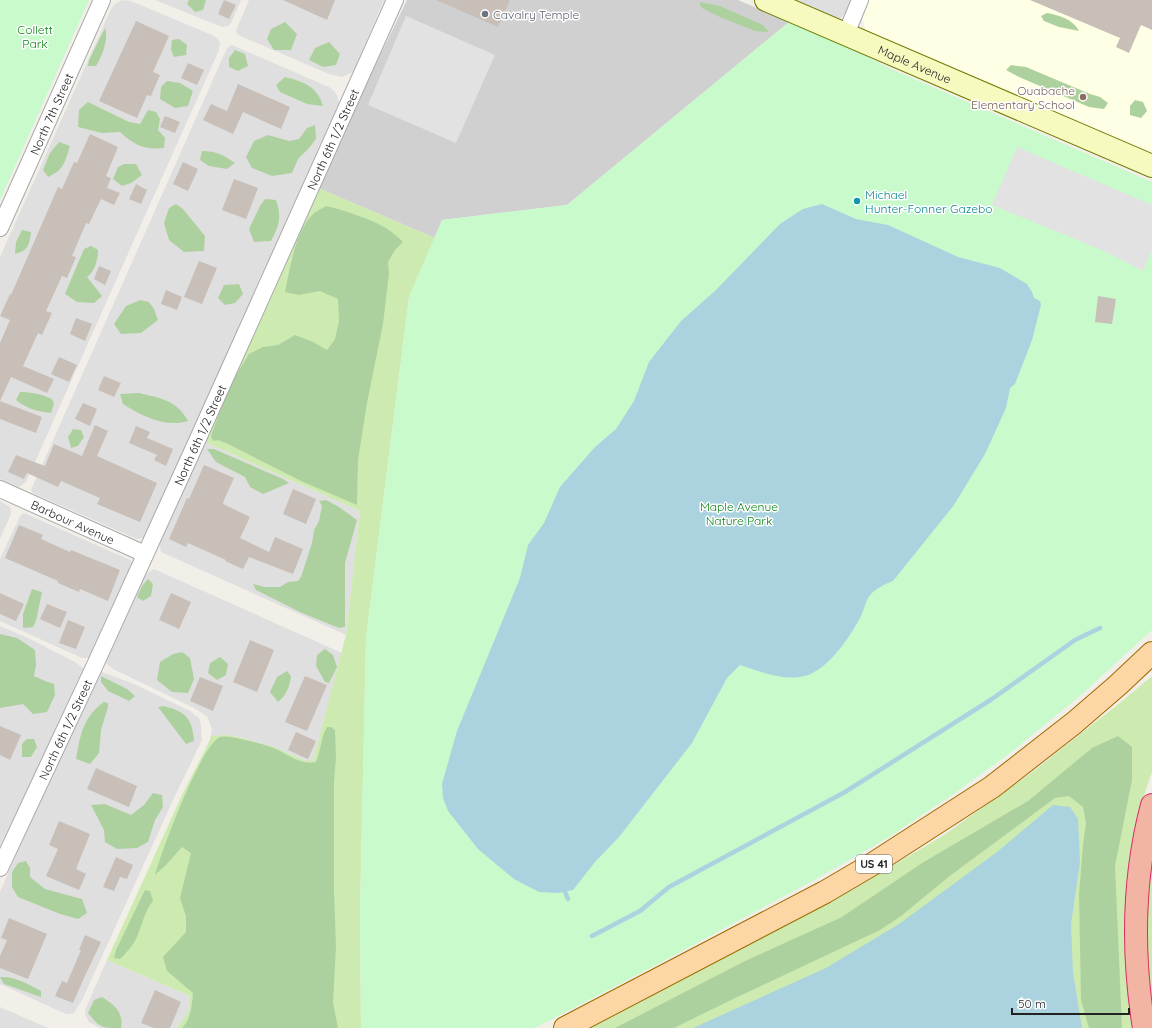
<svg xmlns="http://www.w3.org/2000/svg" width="1152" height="1028" viewBox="0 0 1152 1028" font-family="Quicksand,sans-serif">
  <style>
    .residential { fill: #e0dfdf }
    .education { fill: #ffffe5 }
    .religious { fill: #d0d0d0 }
    .grass { fill: #cdebb0 }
    .forest { fill: #add19e }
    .park { fill: #c8facc }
    .parking { fill: #e2e2e2 }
    .water { fill: #aad3df }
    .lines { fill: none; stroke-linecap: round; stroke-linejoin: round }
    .stream { stroke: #aad3df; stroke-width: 4.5 }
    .building { fill: #c7bfb8 }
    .minor-casing { stroke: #a9a9a9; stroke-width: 18 }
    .secondary-casing { stroke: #707d05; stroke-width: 24 }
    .primary-casing { stroke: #a06b00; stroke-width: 24 }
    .trunk-casing { stroke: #dc2a67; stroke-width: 24 }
    .minor { stroke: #fff; stroke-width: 16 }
    .secondary { stroke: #f7fabf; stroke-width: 22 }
    .primary { stroke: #fcd6a4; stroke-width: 22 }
    .trunk { stroke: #f2b4a3; stroke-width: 22 }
    .worship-dot { fill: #6b7280; stroke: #fff; stroke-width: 1.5 }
    .education-dot { fill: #8d6e63; stroke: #fff; stroke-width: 1.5 }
    .culture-dot { fill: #0f9aa8; stroke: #fff; stroke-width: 1.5 }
    .labels { text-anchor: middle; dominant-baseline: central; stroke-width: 3; stroke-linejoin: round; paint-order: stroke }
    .shield { fill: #fff; stroke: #646464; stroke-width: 1 }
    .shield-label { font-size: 11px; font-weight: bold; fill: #222 }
    .worship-label { font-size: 12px; fill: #5b616d; stroke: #fff; text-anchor: start }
    .park-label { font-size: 12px; fill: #0c8416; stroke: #fff }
    .street-label { font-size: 12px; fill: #222; stroke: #fff }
    .education-label { font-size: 12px; fill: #785e54; stroke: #fff; text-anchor: end }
    .culture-label { font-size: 12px; fill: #0d838f; stroke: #fff; text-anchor: start }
  </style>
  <rect width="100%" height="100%" fill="#f2efe9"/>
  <!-- residential -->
  <g class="residential">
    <polygon points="122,0 131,1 212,35 218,39 220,43 219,50 26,482 19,487 0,479 0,257 111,9 115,4"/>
    <polygon points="155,0 241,0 231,23 228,26 222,27"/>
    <polygon points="249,0 384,0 353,72 342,77 329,74 238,35 236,32 237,28"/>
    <polygon points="788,0 852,0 847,11 841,18 837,19 831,18"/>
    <polygon points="232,45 331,88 337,95 339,103 189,440 144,538 137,539 33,493 31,490 227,48"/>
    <polygon points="203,441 360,511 346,635 161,552 159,542"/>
    <polygon points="0,501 10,507 11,514 0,539"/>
    <polygon points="24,513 130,560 133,563 91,658 82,658 0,621 0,559 20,516"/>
    <polygon points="154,569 342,653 313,761 306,761 274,747 231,735 211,736 212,729 207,716 192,707 113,669 108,665 105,661 140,581 146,574"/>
    <polygon points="0,626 28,638 75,662 84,669 85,672 0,845"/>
    <polygon points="102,672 134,684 190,711 199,718 201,725 202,740 173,800 82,1000 74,1013 70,1014 66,1014 0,984 0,892 28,827 99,673"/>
    <polygon points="107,960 190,996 190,1009 177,1028 100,1028 89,1022 85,1014 86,1008"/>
    <polygon points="0,1007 48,1028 0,1028"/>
  </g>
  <!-- education -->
  <polygon class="education" points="869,0 1152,0 1152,156 868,33 865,28 863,21 863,16"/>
  <!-- religious -->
  <polygon class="religious" points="407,0 738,0 789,22 567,205 442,220 435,238 318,188 363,91"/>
  <!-- grass -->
  <g class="grass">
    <polygon points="318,188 435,238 409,297 366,638 360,912 361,1028 177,1028 190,1009 190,996 107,960 182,795 208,744 211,736 230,735 274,747 306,761 313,761 346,635 360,511 203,441"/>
    <polygon points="1152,676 1152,772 1146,789 1134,839 1129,882 1125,932 1126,963 1130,1006 1134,1028 590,1028 852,890 944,835 1031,773 1121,702"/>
    <path d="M1152,858V1006C1143,958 1144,907 1152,858Z"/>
  </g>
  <!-- forest -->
  <g class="forest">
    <polygon points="189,0 206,0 203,10 195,12 187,4"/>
    <polygon points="699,2 720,6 763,25 769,32 755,31 722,18 702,8"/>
    <path d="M1047,13C1058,15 1073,19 1079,31L1059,27L1044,21L1041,16Z"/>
    <polygon points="285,22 297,34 291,50 274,50 267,39 271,29"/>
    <path d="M105,28C109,39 102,56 96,66H88L89,60Z"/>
    <polygon points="179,39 187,45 186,55 174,57 171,50 172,40"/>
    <polygon points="329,42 340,54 336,65 323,67 309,60 315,48"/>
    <polygon points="235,50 245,54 248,66 238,71 229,67 229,58"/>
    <polygon points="1011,65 1026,67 1090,94 1100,97 1108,103 1104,109 1089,107 1019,77 1006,70"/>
    <path d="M285,77C304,82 317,86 323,106L307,104L280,92L276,85Z"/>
    <polygon points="167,81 180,83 193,91 188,106 175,108 160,99 161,87"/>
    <polygon points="1135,100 1143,102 1147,111 1141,118 1130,115 1130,106"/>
    <path d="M88,102L129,122L140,124L148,110L156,112L160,119L158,130L165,138L164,148C144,150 134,145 120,132L102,133L78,127L79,110Z"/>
    <polygon points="315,125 316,139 309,148 298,159 292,173 272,176 252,168 246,157 254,141 268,135 289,141 299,139 307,128"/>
    <path d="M59,142L70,146C65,162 64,170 48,177L43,170L50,153Z"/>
    <path d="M202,151C217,151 223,155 235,163L227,169L209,166L200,160Z"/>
    <polygon points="124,164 136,164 142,175 131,183 122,186 113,179 118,167"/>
    <path d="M265,199L276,200C282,217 279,226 271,241L254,242L249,229L260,206Z"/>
    <polygon points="176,204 183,209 205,236 204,251 184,252 169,240 164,223 169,208"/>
    <path d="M326,206C341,209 373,220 386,228C392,232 398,237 403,242L395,250L388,262L389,273L383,324L367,403L358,460L357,505L301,481L228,444L218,440L213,441L211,436L229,386L249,354L263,347L278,345L295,335L313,342L327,350L335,339L339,321L338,299L320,291L299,295L285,292C290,268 295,232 313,214C316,211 322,209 326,206Z"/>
    <path d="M22,230L31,232C29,245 29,250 15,254L16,242Z"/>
    <path d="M91,246L98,250C98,260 95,271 87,277L102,296L94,303L77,302L65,294L84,249Z"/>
    <polygon points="239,284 243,294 235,303 225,305 218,298 224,285"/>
    <polygon points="140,300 149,302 154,309 158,320 141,333 121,334 114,324 126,306"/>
    <path d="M20,392C32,392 41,394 52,399L54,404L51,413C37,411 27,409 16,400Z"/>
    <path d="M139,393C160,398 177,400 188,421C165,428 142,416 123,404L120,394Z"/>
    <polygon points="73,429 81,430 84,437 78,446 71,448 68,437"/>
    <polygon points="207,449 214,449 283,479 289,483 263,494 250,487 245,477 216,462"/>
    <polygon points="326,500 339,507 357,520 345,563 345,627 339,628 302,613 256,590 253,584 265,587 280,587 288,582 298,581 301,577 312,543 314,530 319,521 322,506 319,501"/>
    <polygon points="148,579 153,584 151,596 143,601 137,597 142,586"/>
    <polygon points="32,589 42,592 36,621 33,627 23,628 23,614"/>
    <polygon points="0,634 17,638 35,650 36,665 34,676 45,681 54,684 55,695 47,712 33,714 23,704 0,708"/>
    <polygon points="325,649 333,655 337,667 329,683 325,682 316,666 317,655"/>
    <polygon points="182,652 190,658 194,679 188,693 172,692 157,680 160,662 173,654"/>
    <polygon points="220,657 228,664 226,675 217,680 208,673 210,663"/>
    <path d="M287,671L291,676C290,686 286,696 278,702L270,692L277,677Z"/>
    <polygon points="101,676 127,689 135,696 129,701 108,691 101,682"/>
    <path d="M104,702L108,703V707L101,730L99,753L90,764L76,759C80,736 83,717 104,702Z"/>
    <path d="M164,706C186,712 192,718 194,741L186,744L158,707Z"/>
    <path d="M327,727H331L335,730L336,758L334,781V891L336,947L333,1002L338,1028H182C191,1019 192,1005 193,993L167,971L163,957L186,932V916L180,898L191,853L182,847L166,865L155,875C161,852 201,745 220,737C228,734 261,744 271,747C286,752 299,766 316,762C321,750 321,737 327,727Z"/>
    <polygon points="1118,736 1132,747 1132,780 1115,866 1122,1028 1089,1028 1081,1000 1079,894 1083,845 1086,823 1083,807 1069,796 1055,798 951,875 901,916 880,930 729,1001 674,1028 615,1028 745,961 842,917 922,863 1028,801 1092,748"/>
    <polygon points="27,739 34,739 37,747 31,757 22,757 22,744"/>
    <polygon points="153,793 162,795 163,807 155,820 148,842 137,848 117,849 105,842 104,830 91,805 105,804 131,815 144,805"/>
    <polygon points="26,861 30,868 30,877 45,889 82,899 87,913 78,919 60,914 18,897 12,887 12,872 18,863"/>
    <path d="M145,890L150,891L153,901C144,912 142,926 136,939C132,947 126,953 120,959L114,958L116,950Z"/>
    <path d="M0,977C15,976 28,984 41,991V997L4,984Z"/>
    <path d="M102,997C114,1005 124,1012 121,1028C101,1028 100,1028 88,1013L94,1000Z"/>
  </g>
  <!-- park -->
  <g class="park">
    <polygon points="0,0 89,0 0,200"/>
    <polygon points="789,22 852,49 893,70 1152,182 1152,630 1081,695 1014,750 952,795 889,837 816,879 641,973 535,1028 361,1028 360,912 366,638 409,297 442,220 567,205"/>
  </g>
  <!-- parking -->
  <g class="parking">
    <polygon points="406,16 495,55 456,143 368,105"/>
    <polygon points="1017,147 1152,205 1152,250 1143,271 1104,251 992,205"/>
  </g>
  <!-- water -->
  <g class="water">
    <path d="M822,204L856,219L888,225L958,257L1000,268L1027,284L1032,292L1034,298L1040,301L1041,305L1032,340L1015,384L1010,388L1006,408L985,454L971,477L954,505L893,581C883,585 874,589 868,598C865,603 864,610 861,616C850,637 826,674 800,677C780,680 759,671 740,665L727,678L692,743L619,837L595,862L573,890L559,893L539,892L514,879L478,849L448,811L443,798L442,784L457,731L520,578L528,545L544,523L560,487L595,447L616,429L634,401L649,362L681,321L716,290L780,224L803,209Z"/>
    <polygon points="1053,805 1070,807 1078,819 1080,862 1071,924 1073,973 1082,1028 693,1028 826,968 899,924 997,852"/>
  </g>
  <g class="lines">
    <!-- stream -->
    <g class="stream">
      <polyline points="563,887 568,899"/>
      <polyline points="592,936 640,911 669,887 845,792 992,699 1075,640 1100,628"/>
    </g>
  </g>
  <!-- building -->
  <g class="building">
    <polygon points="224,0 236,5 229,19 218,14"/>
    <polygon points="283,0 335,0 327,20"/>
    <polygon points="436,0 510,0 498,27"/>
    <polygon points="1030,0 1152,0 1152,30 1141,25 1129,53 1116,47 1120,38"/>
    <polygon points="136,21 169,36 153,72 160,75 151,96 147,95 137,118 99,101"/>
    <polygon points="188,63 204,70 197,85 181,78"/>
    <polygon points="238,84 290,107 281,129 243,112 233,134 203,120 211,104 227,111"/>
    <polygon points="165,116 180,122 175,133 160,127"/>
    <polygon points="90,134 118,147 106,176 111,178 107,188 120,193 114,205 101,199 89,224 86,223 72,256 76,257 67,278 62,276 46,311 52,313 42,335 38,333 23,366 54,379 47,393 11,377 0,401 42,417 36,433 0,419 0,343 10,320 0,316 10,294 11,295 58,187 62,189 74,162 77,163"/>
    <polygon points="183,162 198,169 188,191 173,184"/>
    <polygon points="234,179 258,188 246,219 222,210"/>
    <polygon points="136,184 147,190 141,204 129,199"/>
    <polygon points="199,261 217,268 202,304 184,297"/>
    <polygon points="99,266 111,271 105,285 94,279"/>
    <polygon points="166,290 182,297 177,310 161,304"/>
    <polygon points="1098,296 1116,299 1112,324 1095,322"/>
    <polygon points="76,318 92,324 85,341 70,334"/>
    <polygon points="59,357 77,365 69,382 51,374"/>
    <polygon points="104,376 121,383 114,397 98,390"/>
    <polygon points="83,403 97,409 90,426 75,419"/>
    <polygon points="95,425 108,431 97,456 157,483 140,522 97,504 100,498 61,481 58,487 27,473 24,479 8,472 16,455 45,466 54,444 82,456"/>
    <polygon points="136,426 150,432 147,438 173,449 166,466 154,460 157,455 129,443"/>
    <polygon points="204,465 234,478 224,500 223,504 250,517 240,538 269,552 275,537 303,549 293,574 249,557 243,569 225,561 226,560 188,543 186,547 169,539 187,498 189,499"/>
    <polygon points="293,489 316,499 306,524 283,514"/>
    <polygon points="19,525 43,535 41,539 70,552 71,550 120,570 108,601 80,589 79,592 58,583 58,581 5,558"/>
    <polygon points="0,593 24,604 16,621 0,614"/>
    <polygon points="171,593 191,602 179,629 159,620"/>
    <polygon points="47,604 67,612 60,628 40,619"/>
    <polygon points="68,620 85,627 76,649 59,643"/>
    <polygon points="250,640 274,650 257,692 233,682"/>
    <polygon points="305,676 327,685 307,731 285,722"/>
    <polygon points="200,677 223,686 213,711 190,701"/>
    <polygon points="0,726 21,735 10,760 0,755"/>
    <polygon points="296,732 316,741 308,759 288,750"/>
    <polygon points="96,768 137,786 129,807 87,789"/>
    <polygon points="59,821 90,834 76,869 86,874 79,890 46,876 58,849 49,845"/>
    <polygon points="116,857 133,865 127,879 120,877 114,891 103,887"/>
    <polygon points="9,918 47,934 28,979 0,968 0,956 7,940 1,938"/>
    <polygon points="85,935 101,942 84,978 73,1003 55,996 62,981 67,983 81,950 79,950"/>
    <polygon points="155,990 181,1002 170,1028 154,1028 141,1023"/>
  </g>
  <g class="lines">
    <defs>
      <g id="minor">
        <polyline points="846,34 860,0"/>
        <path id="s1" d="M0,228L102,0"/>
        <path id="s2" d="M0,489L145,554"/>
        <path id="s3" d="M0,868L95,665L196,443L395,0"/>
      </g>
      <g id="secondary">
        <path id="s4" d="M766,0L1152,166"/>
      </g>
      <polyline id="primary" points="565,1028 825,892 871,865 992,787 1074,723 1118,685 1152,653"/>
      <path id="trunk" d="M1144,1028C1132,954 1133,877 1152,805"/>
    </defs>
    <!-- minor casing -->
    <use href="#minor" class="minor-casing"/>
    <!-- secondary casing -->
    <use href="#secondary" class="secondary-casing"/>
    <!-- primary casing -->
    <use href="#primary" class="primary-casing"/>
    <!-- trunk casing -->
    <use href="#trunk" class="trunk-casing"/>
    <!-- minor -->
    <use href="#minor" class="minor"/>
    <!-- secondary -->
    <use href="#secondary" class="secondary"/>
    <!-- primary -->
    <use href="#primary" class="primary"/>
    <!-- trunk -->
    <use href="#trunk" class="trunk"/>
  </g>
  <!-- markers -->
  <circle class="worship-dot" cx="485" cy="14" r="4"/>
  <circle class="education-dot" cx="1083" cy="97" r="4"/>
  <circle class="culture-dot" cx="857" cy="201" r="4"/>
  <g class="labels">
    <!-- shield labels -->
    <rect class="shield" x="856" y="855" width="36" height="18" rx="3"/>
    <g class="shield-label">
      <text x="874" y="864">US 41</text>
    </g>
    <!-- worship labels -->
    <g class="worship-label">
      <text x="493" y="14">Cavalry Temple</text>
    </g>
    <!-- park labels -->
    <g class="park-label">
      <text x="35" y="29">Collett<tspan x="35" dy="14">Park</tspan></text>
      <text x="739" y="506">Maple Avenue<tspan x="739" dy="14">Nature Park</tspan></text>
    </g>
    <!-- street labels -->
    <g class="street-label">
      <text stroke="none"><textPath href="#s4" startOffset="162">Maple Avenue</textPath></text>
      <text stroke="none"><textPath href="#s1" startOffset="125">North 7th Street</textPath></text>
      <text stroke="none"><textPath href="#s3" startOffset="801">North 6th 1/2 Street</textPath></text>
      <text stroke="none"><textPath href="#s3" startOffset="477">North 6th 1/2 Street</textPath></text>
      <text stroke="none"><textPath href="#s2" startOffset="80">Barbour Avenue</textPath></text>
      <text stroke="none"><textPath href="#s3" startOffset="153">North 6th 1/2 Street</textPath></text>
    </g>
    <!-- education labels -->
    <g class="education-label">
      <text x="1075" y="90">Ouabache<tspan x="1075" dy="14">Elementary School</tspan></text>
    </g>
    <!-- culture labels -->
    <g class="culture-label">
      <text x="865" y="194">Michael<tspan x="865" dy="14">Hunter-Fonner Gazebo</tspan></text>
    </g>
  </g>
  <!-- scale -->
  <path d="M1012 1008v6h117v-6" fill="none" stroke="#222222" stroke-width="2"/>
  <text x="1018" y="1008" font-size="12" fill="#222222" stroke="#ffffff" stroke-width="3" paint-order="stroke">50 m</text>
</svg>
